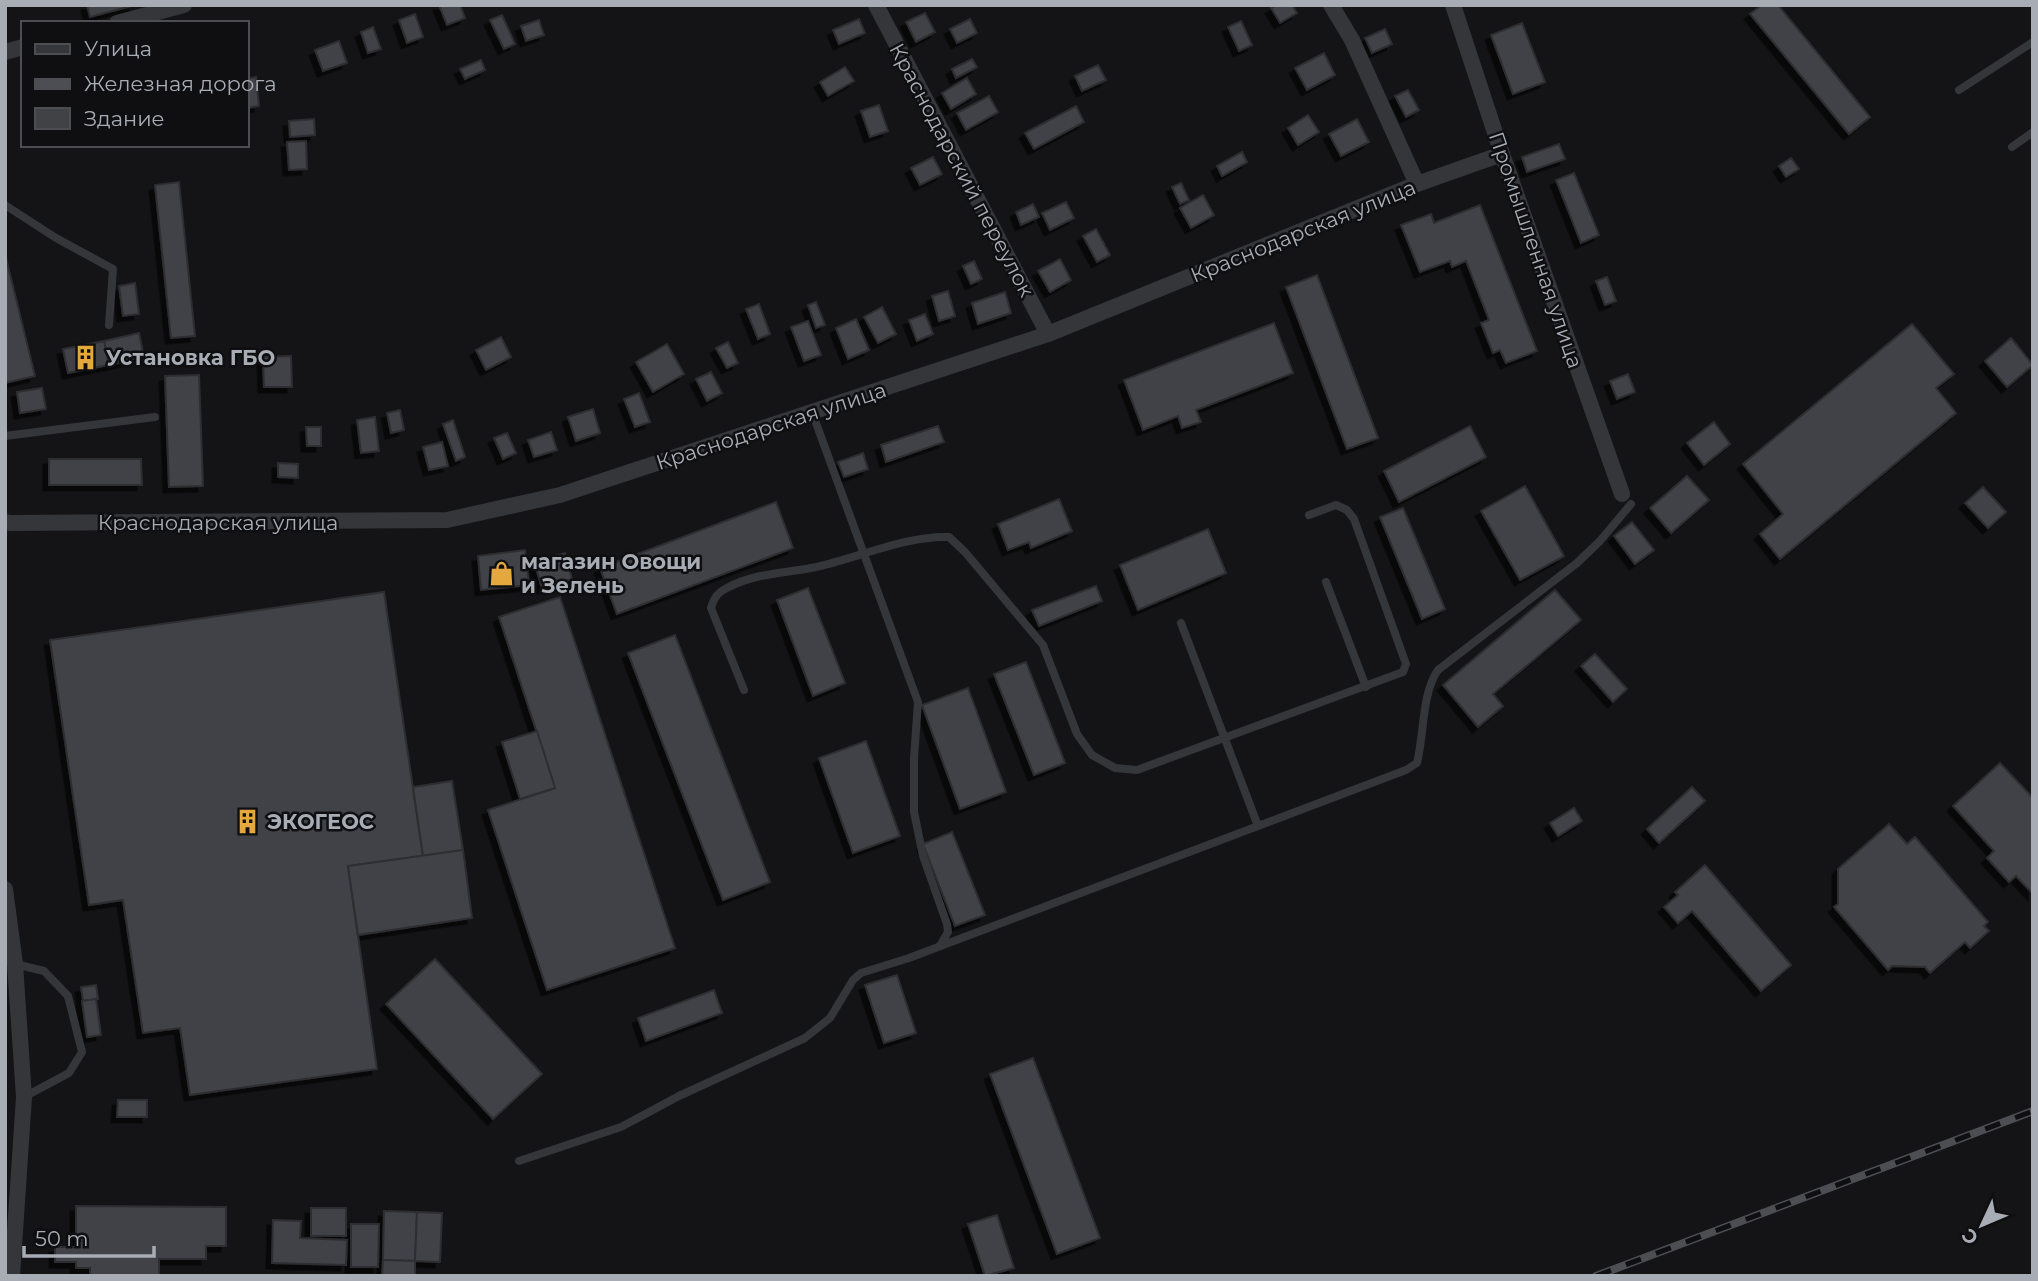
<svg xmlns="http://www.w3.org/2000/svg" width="2038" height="1281" viewBox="0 0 2038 1281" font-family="Montserrat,sans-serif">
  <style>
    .building { fill: #414246; stroke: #2e2e32; stroke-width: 2; filter: url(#shadow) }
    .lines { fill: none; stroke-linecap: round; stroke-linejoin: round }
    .service { stroke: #35363a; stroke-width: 8 }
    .minor { stroke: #35363a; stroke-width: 16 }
    .rail-casing { stroke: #4d4e53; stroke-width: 8 }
    .rail { stroke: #0f0f11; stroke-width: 5; stroke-dasharray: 16; stroke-linecap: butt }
    .labels { text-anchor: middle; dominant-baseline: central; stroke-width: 5; stroke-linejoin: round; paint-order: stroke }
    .street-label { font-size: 21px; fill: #a7acb5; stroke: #0f0f11 }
    .poi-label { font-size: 21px; font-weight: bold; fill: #a7acb5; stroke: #0f0f11; text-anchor: start }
  </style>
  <defs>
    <filter id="shadow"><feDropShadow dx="-5.5" dy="5.5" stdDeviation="0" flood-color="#0009"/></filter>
  </defs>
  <rect width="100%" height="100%" fill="#141416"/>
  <!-- building -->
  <g class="building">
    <polygon points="87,5 135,5 90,17"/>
    <polygon points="439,5 460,5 465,18 447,25"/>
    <polygon points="1277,5 1292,5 1297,13 1280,23 1271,8"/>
    <polygon points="1762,5 1778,5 1870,117 1849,134 1750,14"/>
    <polygon points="925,13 935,32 916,42 906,22"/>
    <polygon points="415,14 423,37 407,43 399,20"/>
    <polygon points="502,15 515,44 504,49 490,20"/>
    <polygon points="859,19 865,33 839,44 833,30"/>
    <polygon points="970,19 977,33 957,43 950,29"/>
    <polygon points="539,20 544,35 526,41 521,26"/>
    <polygon points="1241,21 1252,45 1239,51 1228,27"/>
    <polygon points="1522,23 1545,82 1513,94 1491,35"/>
    <polygon points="373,27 381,49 368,53 361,32"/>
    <polygon points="1385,29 1392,44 1372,53 1365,38"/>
    <polygon points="339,41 347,63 323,71 315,50"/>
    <polygon points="1324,53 1335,75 1307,90 1295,68"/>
    <polygon points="972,59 977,67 956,78 952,69"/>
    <polygon points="481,60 485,70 465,79 460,69"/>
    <polygon points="1098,65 1106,80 1082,91 1075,76"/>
    <polygon points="845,67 854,81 828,96 820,82"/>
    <polygon points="256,77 259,106 247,108 247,79"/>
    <polygon points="967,78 976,94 951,109 942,93"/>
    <polygon points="1408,90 1419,110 1406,117 1395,96"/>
    <polygon points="989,96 998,112 966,130 957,113"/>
    <polygon points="879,105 888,131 870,137 861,111"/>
    <polygon points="1076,106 1084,122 1034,149 1025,133"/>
    <polygon points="1308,115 1319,132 1298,145 1288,128"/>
    <polygon points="314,119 315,135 290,137 289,121"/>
    <polygon points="1357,119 1369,142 1341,156 1329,134"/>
    <polygon points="306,141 307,169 289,170 287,142"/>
    <polygon points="1559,144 1565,159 1527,172 1522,157"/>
    <polygon points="1242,152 1247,162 1222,176 1217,166"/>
    <polygon points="933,157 942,174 920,185 911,168"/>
    <polygon points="1791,158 1799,169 1786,177 1779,166"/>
    <polygon points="1574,173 1599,235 1581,243 1556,180"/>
    <polygon points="179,182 195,336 171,338 155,185"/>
    <polygon points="1181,183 1189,200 1180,204 1172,187"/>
    <polygon points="1203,195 1214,215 1191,228 1180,208"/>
    <polygon points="1066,202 1074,218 1050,230 1042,213"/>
    <polygon points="1033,204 1039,217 1021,225 1016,212"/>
    <polygon points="1480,205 1537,351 1506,363 1500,350 1493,353 1481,323 1489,320 1466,261 1452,267 1450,261 1420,272 1401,225 1431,214 1434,223"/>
    <polygon points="1096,229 1110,255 1097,262 1083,236"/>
    <polygon points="5,254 35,376 5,383"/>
    <polygon points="1060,259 1071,280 1050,292 1038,271"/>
    <polygon points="974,261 982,279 971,284 963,266"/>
    <polygon points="1317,275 1378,438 1347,449 1286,287"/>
    <polygon points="1607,277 1616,301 1605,305 1596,281"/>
    <polygon points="135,283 139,314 123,316 119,286"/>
    <polygon points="948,291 955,316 939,321 932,296"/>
    <polygon points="1005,292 1011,313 978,324 972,303"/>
    <polygon points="816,302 825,325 816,328 808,305"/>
    <polygon points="759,304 770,334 758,339 746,309"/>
    <polygon points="882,307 896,334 878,343 864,317"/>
    <polygon points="925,314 933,334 917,341 909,320"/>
    <polygon points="856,319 869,350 848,359 836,328"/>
    <polygon points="808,321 821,355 804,361 791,327"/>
    <polygon points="1274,323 1293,373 1196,410 1201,422 1182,428 1178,416 1143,430 1124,380"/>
    <polygon points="1912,324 1954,374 1936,388 1956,413 1780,559 1760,534 1783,514 1743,464"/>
    <polygon points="139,333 144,357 109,365 104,341"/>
    <polygon points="501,337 511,357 486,370 476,350"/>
    <polygon points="2011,338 2033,365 2007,387 1985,361"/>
    <polygon points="104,341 109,365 68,373 63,349"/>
    <polygon points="728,342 738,363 727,368 716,348"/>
    <polygon points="667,344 684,374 653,392 636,362"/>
    <polygon points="291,356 292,387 264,387 263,357"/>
    <polygon points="711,372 722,393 707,401 696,379"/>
    <polygon points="1628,374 1635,392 1617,399 1610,381"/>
    <polygon points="199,375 203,486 169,487 165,376"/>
    <polygon points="42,388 46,409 20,413 17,392"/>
    <polygon points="639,393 650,422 635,427 624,399"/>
    <polygon points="593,409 600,433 576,441 568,417"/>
    <polygon points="400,410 404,430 391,433 387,413"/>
    <polygon points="375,417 379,451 361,453 357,420"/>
    <polygon points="453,420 465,457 456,461 443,424"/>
    <polygon points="1714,422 1730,444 1704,465 1687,443"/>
    <polygon points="938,426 944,442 886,462 881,445"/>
    <polygon points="1470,426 1486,457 1399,502 1384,471"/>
    <polygon points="306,427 321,427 321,446 307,446"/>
    <polygon points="551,432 557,450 534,457 528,440"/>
    <polygon points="507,433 516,453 503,459 494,438"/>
    <polygon points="442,442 448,466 429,470 423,447"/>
    <polygon points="863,453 868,469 844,477 838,462"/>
    <polygon points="49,459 141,459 142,485 49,485"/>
    <polygon points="278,463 298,464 298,478 278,477"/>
    <polygon points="1687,476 1709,500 1671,533 1650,508"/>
    <polygon points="1525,486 1564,556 1520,580 1481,511"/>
    <polygon points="1983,487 2006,512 1988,528 1965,503"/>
    <polygon points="1059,499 1072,531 1031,548 1029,542 1008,550 998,524"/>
    <polygon points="776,502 793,548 617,614 600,568"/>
    <polygon points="1403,508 1445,609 1422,619 1380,517"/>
    <polygon points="1632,522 1654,550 1635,564 1614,536"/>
    <polygon points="1208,529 1226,573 1138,610 1120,565"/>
    <polygon points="525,550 529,585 481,590 478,556"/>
    <polygon points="565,553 572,579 542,588 534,562"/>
    <polygon points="1096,586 1102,601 1039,626 1032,610"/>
    <polygon points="808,588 845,683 813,696 777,600"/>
    <polygon points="1555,590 1581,620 1493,694 1503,706 1478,727 1443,685"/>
    <polygon points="384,592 423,856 348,866 377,1069 190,1095 180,1028 143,1033 123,900 89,905 50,640"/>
    <polygon points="560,597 675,948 547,990 488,810 555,788 499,617"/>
    <polygon points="675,635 770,882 723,900 628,653"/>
    <polygon points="1595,654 1627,689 1613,702 1581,666"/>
    <polygon points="1026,662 1065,763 1034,775 994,674"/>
    <polygon points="968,688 1006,792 960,809 922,705"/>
    <polygon points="537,731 555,788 520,799 502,742"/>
    <polygon points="866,741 900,836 853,853 819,758"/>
    <polygon points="2000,763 2033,798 2033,894 2016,876 2009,882 1987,858 1994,851 1953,806"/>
    <polygon points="452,781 463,850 423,856 413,787"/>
    <polygon points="1692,787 1705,801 1659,843 1647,829"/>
    <polygon points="1574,808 1582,821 1558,836 1550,823"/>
    <polygon points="1889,824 1907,844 1915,837 1988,922 1984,926 1989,931 1970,948 1965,942 1930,973 1925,967 1892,966 1888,970 1834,907 1838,904 1838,869"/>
    <polygon points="952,832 985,915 955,926 923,844"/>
    <polygon points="463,850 472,918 358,935 348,866"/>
    <polygon points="1705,865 1791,965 1761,991 1692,911 1678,923 1664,907 1678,895 1675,892"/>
    <polygon points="435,959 542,1074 493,1119 386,1004"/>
    <polygon points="897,975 916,1033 884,1043 865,985"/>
    <polygon points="96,985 98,999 83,1001 81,987"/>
    <polygon points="714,990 722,1013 646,1041 638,1018"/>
    <polygon points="96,999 101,1035 87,1037 82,1001"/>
    <polygon points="1033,1058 1100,1238 1057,1254 990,1074"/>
    <polygon points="118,1100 147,1100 147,1117 117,1117"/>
    <polygon points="76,1206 226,1207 226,1246 206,1246 206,1259 159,1259 159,1276 90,1276 90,1268 76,1268 76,1262 55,1262 55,1247 76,1247"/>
    <rect x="311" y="1208" width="35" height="28"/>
    <polygon points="384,1211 417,1212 415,1261 383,1260"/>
    <polygon points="417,1212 442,1213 440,1262 415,1261"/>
    <polygon points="997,1215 1014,1268 985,1276 968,1224"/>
    <polygon points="273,1220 301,1221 300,1238 347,1240 346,1265 272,1263"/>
    <polygon points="351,1224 379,1224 378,1267 351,1267"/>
    <polygon points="383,1260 415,1261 415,1276 382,1276"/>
  </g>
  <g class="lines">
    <!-- service -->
    <g class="service">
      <polyline points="1959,90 2033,42"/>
      <polyline points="2012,147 2033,132"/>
      <polyline points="5,205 56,238 113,269 109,325"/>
      <polyline points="812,412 918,702 914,758 914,812 923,856 947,924 948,932 940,946"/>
      <polyline points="5,436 155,417"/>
      <polyline points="1326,582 1366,687"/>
      <polyline points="1181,623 1258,826"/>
      <path d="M744,690L711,608C714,598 717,593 727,588C752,574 783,573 811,568C857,559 901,536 949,537L965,552L1043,645L1077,734L1092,755L1115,768L1137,770L1403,672L1406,664L1354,519L1347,510L1336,505L1309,515"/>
      <polyline points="15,964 44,971 68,996 82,1052 69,1073 24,1097"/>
      <path d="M519,1161L621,1127L679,1096L805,1038L830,1018L853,980L861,973L909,958L1406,770L1417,763C1424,735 1422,692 1438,670L1577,563L1600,541L1631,504"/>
    </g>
    <!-- minor -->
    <g class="minor">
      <polyline points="876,5 1048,334"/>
      <polyline points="1331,5 1352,40 1417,184"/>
      <polyline points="1453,5 1502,154 1622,494"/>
      <polyline points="117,23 184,5"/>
      <polyline points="5,52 23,47"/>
      <polyline points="5,522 10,523 447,520 560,495 1048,334 1417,184 1502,154"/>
      <polyline points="5,889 15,964 24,1097 12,1276"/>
    </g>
    <defs>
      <polyline id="rail" points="1596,1276 2033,1111"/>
    </defs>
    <!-- rail casing -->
    <use href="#rail" class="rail-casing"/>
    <!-- rail -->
    <use href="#rail" class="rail"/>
  </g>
  <!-- icons -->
  <defs>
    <symbol id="building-bare" viewBox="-9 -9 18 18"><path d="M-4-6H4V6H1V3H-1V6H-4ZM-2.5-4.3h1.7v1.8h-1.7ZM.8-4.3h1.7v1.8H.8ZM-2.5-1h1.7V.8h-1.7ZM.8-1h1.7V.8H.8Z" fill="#e4a83e" stroke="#0f0f11" stroke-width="2.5" paint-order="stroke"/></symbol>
    <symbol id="shop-bare" viewBox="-9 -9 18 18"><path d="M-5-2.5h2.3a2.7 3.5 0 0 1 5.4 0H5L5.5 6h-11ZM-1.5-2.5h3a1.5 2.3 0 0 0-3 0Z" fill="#e4a83e" stroke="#0f0f11" stroke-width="2.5" paint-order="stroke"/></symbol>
  </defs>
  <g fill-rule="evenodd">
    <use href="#building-bare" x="68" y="340" width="35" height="35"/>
    <use href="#shop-bare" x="484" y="556" width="35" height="35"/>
    <use href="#building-bare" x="230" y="804" width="35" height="35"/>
  </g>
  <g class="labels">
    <!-- street labels -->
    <g class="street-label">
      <text transform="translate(962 170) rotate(62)">Краснодарский переулок</text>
      <text transform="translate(1303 231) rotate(-22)">Краснодарская улица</text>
      <text transform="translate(1536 250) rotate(71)">Промышленная улица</text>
      <text transform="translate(771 426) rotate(-18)">Краснодарская улица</text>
      <text x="218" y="522">Краснодарская улица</text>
    </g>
    <!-- poi labels -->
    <g class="poi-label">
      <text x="106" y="357">Установка ГБО</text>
      <text x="521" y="561">магазин Овощи<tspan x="521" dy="24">и Зелень</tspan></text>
      <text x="267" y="821">ЭКОГЕОС</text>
    </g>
  </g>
  <!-- border -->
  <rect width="2038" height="1281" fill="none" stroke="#a7acb5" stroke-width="14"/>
  <!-- legend -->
  <rect x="21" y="21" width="228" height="126" fill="#0f0f11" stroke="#4c4e53" stroke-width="2"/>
  <rect x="35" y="44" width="35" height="10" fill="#35363a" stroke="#4c4e53" stroke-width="2"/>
  <text x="84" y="56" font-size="21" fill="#a7acb5">Улица</text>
  <rect x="35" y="79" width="35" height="10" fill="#4d4e53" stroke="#4c4e53" stroke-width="2"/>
  <text x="84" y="91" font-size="21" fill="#a7acb5">Железная дорога</text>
  <rect x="35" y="108" width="35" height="21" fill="#414246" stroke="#4c4e53" stroke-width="2"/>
  <text x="84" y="126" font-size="21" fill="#a7acb5">Здание</text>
  <!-- north arrow -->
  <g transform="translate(1982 1225) rotate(226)" stroke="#0f0f11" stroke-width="5" paint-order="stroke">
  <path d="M0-5L12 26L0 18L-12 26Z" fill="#a7acb5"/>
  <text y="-10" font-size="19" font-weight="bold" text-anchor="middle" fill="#a7acb5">С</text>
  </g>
  <!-- scale -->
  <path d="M24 1246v10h130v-10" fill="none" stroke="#a7acb5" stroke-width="3.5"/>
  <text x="35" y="1246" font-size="21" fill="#a7acb5" stroke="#0f0f11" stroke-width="5" paint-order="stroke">50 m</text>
</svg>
